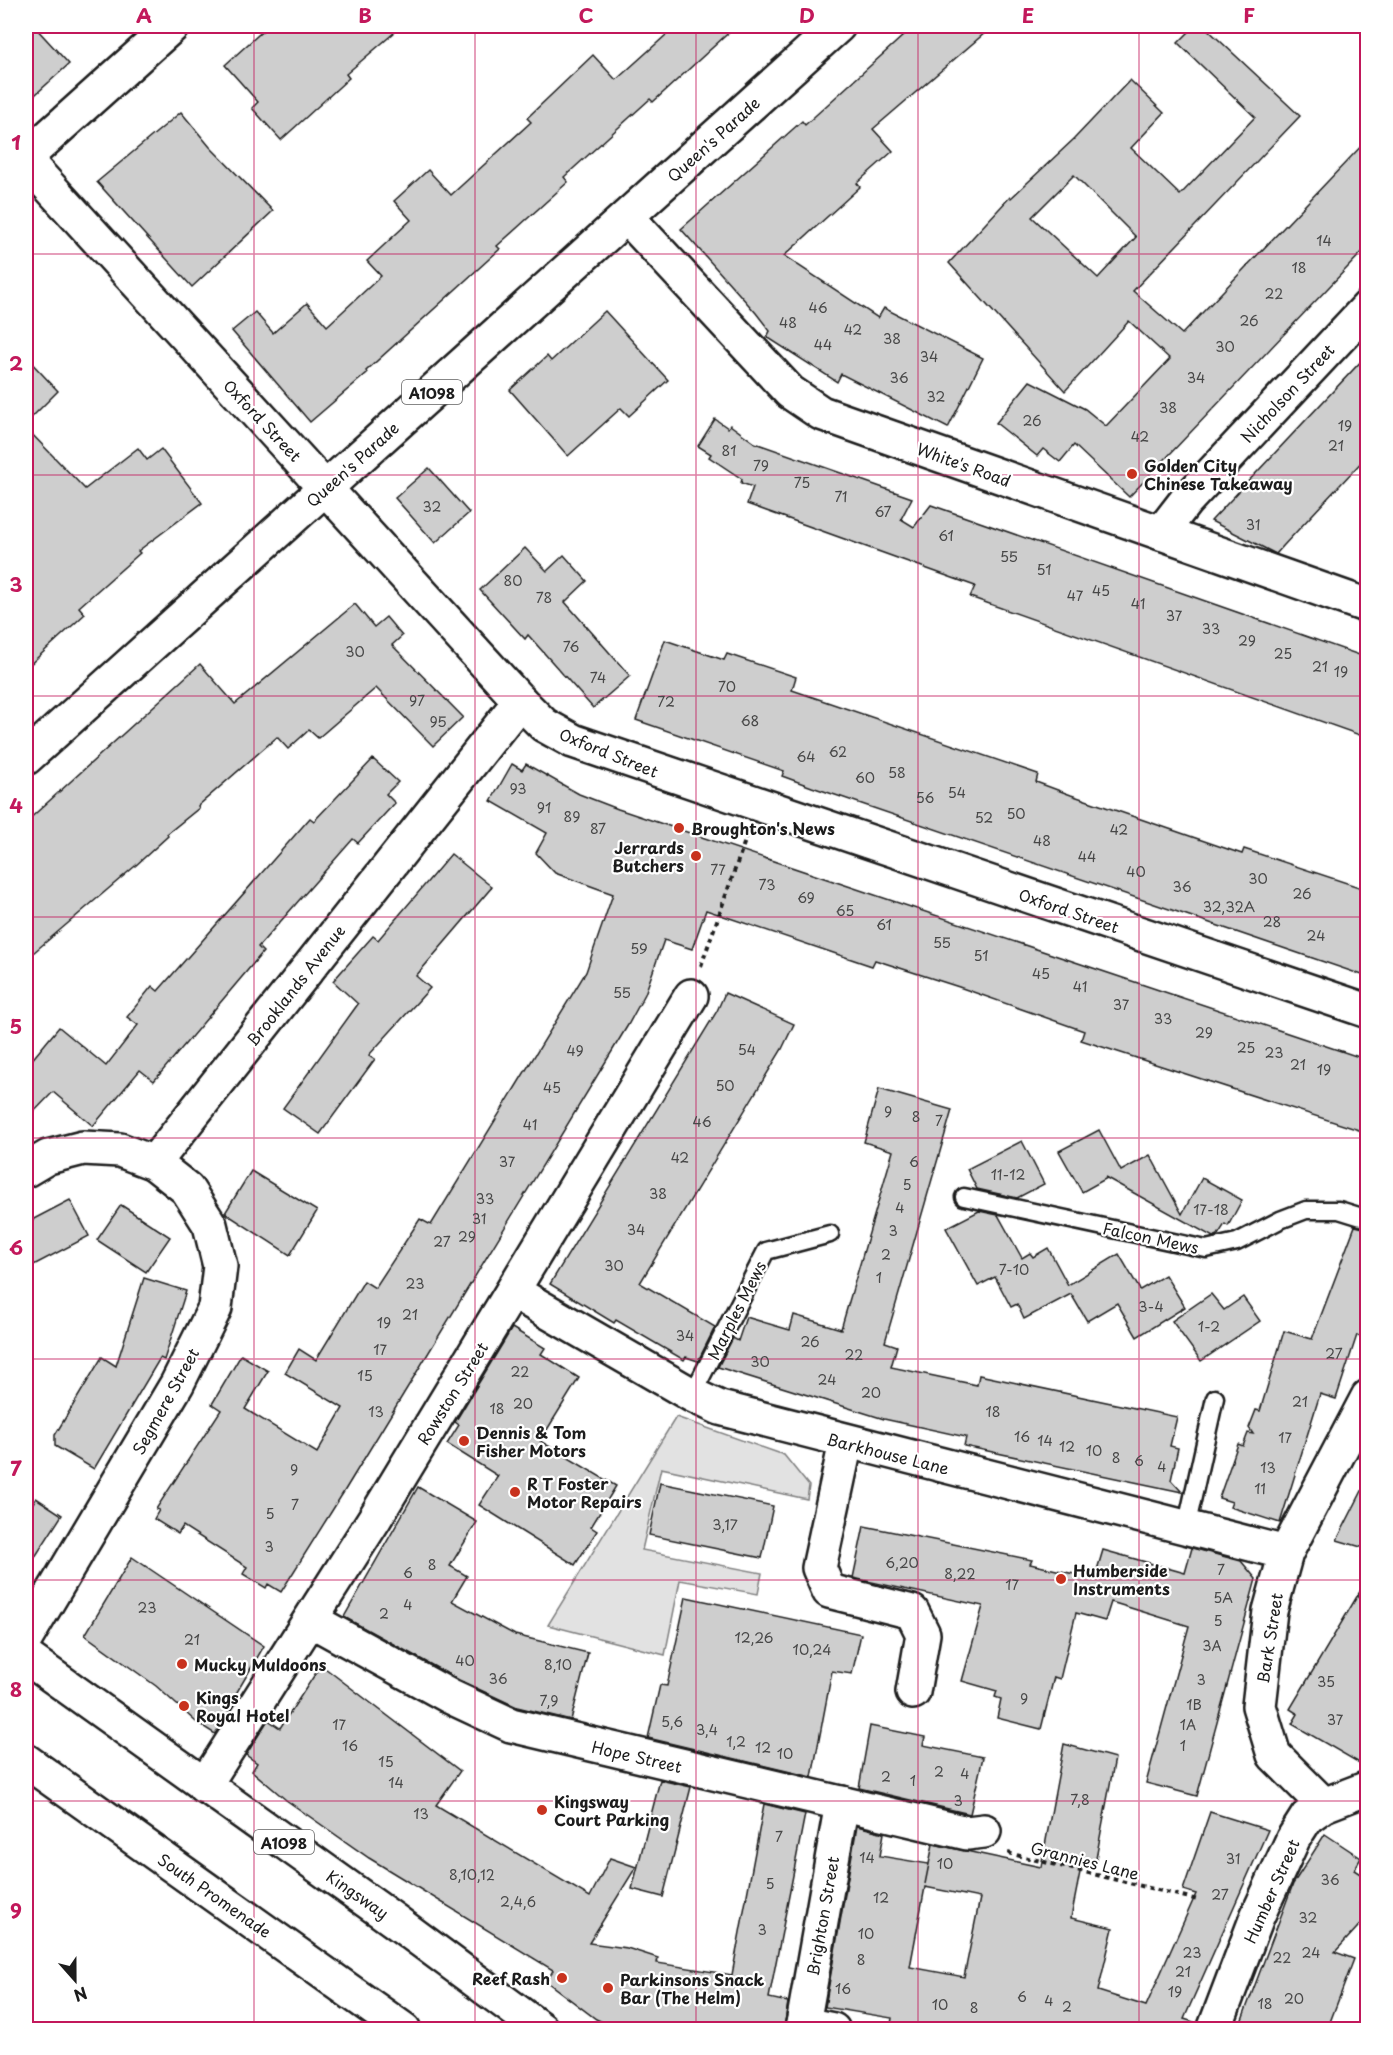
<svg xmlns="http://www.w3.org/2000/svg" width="1393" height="2055" viewBox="0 0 1393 2055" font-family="'Playpen Sans',sans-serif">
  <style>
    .green { fill: #e2e2e2; stroke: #7f7f7f; stroke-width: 1.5 }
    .building { fill: #cecece; stroke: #1c1c1c; stroke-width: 1.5; fill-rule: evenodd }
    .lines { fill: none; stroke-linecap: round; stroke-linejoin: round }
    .lane-casing { stroke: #1c1c1c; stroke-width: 21 }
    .street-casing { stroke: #1c1c1c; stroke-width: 38 }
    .secondary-casing { stroke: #1c1c1c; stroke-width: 38 }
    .primary-casing { stroke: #1c1c1c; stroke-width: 38 }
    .path { stroke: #1c1c1c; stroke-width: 4; stroke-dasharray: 4.5 4.5; stroke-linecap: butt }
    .lane { stroke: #fff; stroke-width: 16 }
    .street { stroke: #fff; stroke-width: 33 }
    .secondary { stroke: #fff; stroke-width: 33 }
    .primary { stroke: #fff; stroke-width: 33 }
    .grid { fill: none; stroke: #c2185b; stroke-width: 1.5; stroke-opacity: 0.55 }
    .poi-dot { fill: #c8321e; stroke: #fff; stroke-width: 2 }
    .labels { text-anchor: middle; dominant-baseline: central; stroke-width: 4.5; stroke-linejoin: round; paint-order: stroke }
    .number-label { font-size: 14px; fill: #484848 }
    .shield { fill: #fff; stroke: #606060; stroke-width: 1.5 }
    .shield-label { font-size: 15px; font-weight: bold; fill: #1c1c1c }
    .street-label { font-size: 16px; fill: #1c1c1c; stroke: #fff }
    .poi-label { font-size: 16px; font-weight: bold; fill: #1c1c1c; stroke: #fff; text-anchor: start }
    .neatline { fill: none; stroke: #c2185b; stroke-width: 2 }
    .grid-label { font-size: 20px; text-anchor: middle; font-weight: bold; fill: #c2185b }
  </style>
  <rect width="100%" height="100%" fill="#fff"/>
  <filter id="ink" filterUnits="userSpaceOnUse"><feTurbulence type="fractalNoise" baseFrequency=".0167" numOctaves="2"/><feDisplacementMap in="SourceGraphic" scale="12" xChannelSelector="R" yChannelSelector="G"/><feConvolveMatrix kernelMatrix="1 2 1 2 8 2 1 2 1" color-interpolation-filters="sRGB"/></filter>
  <g filter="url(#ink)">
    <!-- green -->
    <polygon class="green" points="676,1417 784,1455 809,1486 807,1499 661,1468 642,1550 762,1573 758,1594 680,1580 665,1655 548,1625"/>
    <!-- building -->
    <g class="building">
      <polygon points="26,26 34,26 69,64 26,103"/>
      <polygon points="268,26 402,26 346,74 349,78 281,140 252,108 258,102 225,65"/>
      <polygon points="676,26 736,26 653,102 650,99 564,177 568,182 497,246 500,249 366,371 367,373 310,422 232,331 255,312 273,333 307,303 327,326 381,276 367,261 411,220 394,201 428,170 451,195 531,122 527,118 593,55 616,80"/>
      <polygon points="914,26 993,26 873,129 893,151 857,183 860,187 784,256 878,318 884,308 983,358 948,428 841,374 837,382 767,337 770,331 756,313 681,229 802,121 805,125"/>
      <path d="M1195,26H1204L1300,116L1133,291L1182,334L1368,139V246L1129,497L1074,445L1060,462L1043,449L1037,456L996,423L1030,381L1085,409L1106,426L1170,359L1129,321L1065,391L949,263L1010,197L1011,198L1074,139L1130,80L1164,113L1131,148L1180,195L1255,117L1178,43ZM1074,175L1136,237L1098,278L1032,217Z"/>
      <polygon points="181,112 210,147 273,211 192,287 97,182"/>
      <polygon points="605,311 668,380 629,416 621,408 568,456 510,390 547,356 551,361"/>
      <polygon points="1368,354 1368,455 1284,545 1276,554 1211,521"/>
      <polygon points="26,357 58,391 26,423"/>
      <polygon points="715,419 728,428 730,425 755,443 912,498 901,519 914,527 931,505 1368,658 1368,738 970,597 975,586 747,504 753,487 741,483 742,479 709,457 711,454 698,446"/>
      <polygon points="26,428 85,489 138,448 147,460 161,449 202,503 138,551 140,553 79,607 85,614 26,668"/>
      <polygon points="429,468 469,513 435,543 395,498"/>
      <polygon points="525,548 547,571 564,555 587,581 565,602 630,676 593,708 528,635 525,639 480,590"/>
      <polygon points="355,604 374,627 386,617 402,636 392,645 463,717 433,746 376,688 318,738 309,730 288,749 277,737 198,806 199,808 167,834 168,836 134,867 26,959 26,822 200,664 235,704"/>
      <polygon points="665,640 724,660 727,654 796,677 792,690 1038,774 1036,782 1071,795 1242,854 1244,849 1368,890 1368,977 812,787 782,776 784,771 636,720"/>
      <polygon points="373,759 398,782 386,794 395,803 358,843 353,839 258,947 263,952 154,1081 140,1070 93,1126 53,1092 26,1120 26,1067 59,1027 106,1066 138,1025 127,1017 152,986 158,991 310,818 314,821"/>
      <polygon points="512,764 522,770 526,764 579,794 618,809 1368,1060 1368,1133 1081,1040 1084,1031 959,987 875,960 872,966 706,910 692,949 664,940 645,994 628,1025 345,1490 281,1592 268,1584 266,1588 243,1574 247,1567 183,1526 178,1534 154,1519 159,1510 156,1509 221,1410 212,1404 241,1355 268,1371 245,1409 317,1453 343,1408 285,1373 299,1349 316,1360 364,1281 375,1288 420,1219 431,1225 586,972 613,894 555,873 536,853 547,833 491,801"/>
      <polygon points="451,854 492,887 416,976 430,988 369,1055 375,1059 320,1134 283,1108 358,1004 333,981 373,936 378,940"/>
      <polygon points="725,993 794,1024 782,1049 640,1283 715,1327 698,1361 686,1357 684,1360 616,1320 614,1323 550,1284 717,1011"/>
      <polygon points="879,1089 952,1110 885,1342 897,1346 891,1367 977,1385 979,1375 1177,1417 1170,1446 1178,1448 1171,1480 1182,1492 964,1446 966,1437 884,1419 718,1367 733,1338 738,1341 746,1317 790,1330 794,1315 841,1329 893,1151 864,1142"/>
      <polygon points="1099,1130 1121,1171 1150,1155 1182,1214 1202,1178 1242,1200 1228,1226 1225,1224 1218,1235 1213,1237 1105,1177 1107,1178 1082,1192 1059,1151"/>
      <polygon points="1022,1141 1044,1184 1017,1198 977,1189 967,1169"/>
      <polygon points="251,1171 317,1211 290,1255 225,1213"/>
      <polygon points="70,1200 89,1236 26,1269 26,1223"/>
      <polygon points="121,1205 170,1237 146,1272 97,1240"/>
      <polygon points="979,1211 998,1215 1022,1258 1030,1253 1033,1257 1048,1248 1068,1285 1119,1254 1140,1290 1165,1275 1185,1307 1137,1337 1117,1303 1087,1321 1071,1294 1024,1319 1017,1304 1011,1307 995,1277 978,1286 946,1228"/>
      <polygon points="1355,1226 1368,1229 1368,1320 1361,1337 1357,1335 1336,1399 1320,1394 1280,1523 1230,1507 1232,1502 1219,1498 1238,1444 1243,1446 1248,1433 1253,1434 1249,1428 1256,1410 1260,1411 1284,1331 1312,1339"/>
      <polygon points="144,1278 186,1291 164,1360 160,1358 94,1469 55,1446 55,1435 102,1357 116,1366"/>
      <polygon points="1211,1294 1224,1310 1243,1297 1260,1321 1201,1361 1172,1321"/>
      <polygon points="512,1328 545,1348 541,1354 579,1378 540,1441 616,1486 591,1527 597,1531 575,1565 479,1505 498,1476 447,1444 459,1425 455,1422"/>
      <polygon points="1368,1479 1368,1549 1337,1540"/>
      <polygon points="660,1483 773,1506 762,1558 649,1535"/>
      <polygon points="418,1487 477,1522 450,1566 467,1576 452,1601 515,1635 588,1653 571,1720 517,1707 459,1680 344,1617"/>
      <polygon points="36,1498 62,1515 26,1571 26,1514"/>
      <polygon points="864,1526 1032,1560 1030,1564 1092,1578 1094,1569 1097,1570 1103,1550 1185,1573 1192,1548 1241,1561 1256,1579 1197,1796 1146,1783 1189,1626 1111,1602 1105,1621 1076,1613 1060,1679 1054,1677 1041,1729 997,1718 1001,1699 995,1697 997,1691 962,1681 983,1606 853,1578"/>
      <polygon points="132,1557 264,1646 234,1697 237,1699 215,1734 196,1722 156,1686 85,1635"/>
      <polygon points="1368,1578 1368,1768 1292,1724 1298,1714 1290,1709"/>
      <polygon points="686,1597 861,1634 852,1674 832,1671 812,1777 648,1738 660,1685 667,1686"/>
      <polygon points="321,1665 460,1771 436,1805 590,1897 610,1858 636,1867 589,1943 627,1948 658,1958 657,1963 732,1975 764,1804 805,1814 769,1998 788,2002 784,2030 620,2030 596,2019 547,1982 553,1970 369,1858 286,1800 252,1771 257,1763 246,1755 268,1720 280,1728"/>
      <polygon points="870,1726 925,1737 923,1745 983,1757 970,1814 859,1788"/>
      <path d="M1064,1744L1115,1758L1095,1864L1082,1862L1071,1918L1113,1928L1098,1991L1146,2006L1196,1894L1183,1890L1210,1812L1268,1830L1184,2019L1197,2023L1196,2030H890L892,2018L825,2007L857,1826L884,1833L880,1856L929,1864L925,1884L933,1844L1041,1867ZM925,1887L980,1898L964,1977L910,1967Z"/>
      <polygon points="660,1780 691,1787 663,1897 632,1889"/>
      <polygon points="1325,1834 1361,1858 1354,1870 1368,1879 1368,1916 1335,1952 1354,1959 1327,2030 1238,2030 1293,1884"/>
    </g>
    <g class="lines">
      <defs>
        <g id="lane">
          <polyline points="964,1197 1206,1249 1237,1242 1280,1220 1306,1210 1339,1210 1368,1219"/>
          <polyline points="692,1395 766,1251 830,1234"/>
          <polyline points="1186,1528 1215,1398"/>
        </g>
        <g id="street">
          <polyline points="26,157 172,26"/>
          <polyline points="26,161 325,488"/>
          <polyline points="627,217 790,392 821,413 1368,606"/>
          <polyline points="1161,533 1185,502 1368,307"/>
          <polyline points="154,1163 520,701"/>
          <polyline points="26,1170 48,1157 83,1148 120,1150 154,1163 187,1189 210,1225 220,1266 215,1308 177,1384 26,1638"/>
          <polyline points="514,1292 692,1395 720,1408 1286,1553"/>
          <polyline points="846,1442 819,1568 829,1591 912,1612 923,1634 913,1692"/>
          <polyline points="311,1620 451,1697 511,1725 967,1833 984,1831"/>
          <polyline points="26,1761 404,2030"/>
          <polyline points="204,1786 375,1518 691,996"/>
          <polyline points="1324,1805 1274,1755 1259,1706 1270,1611 1286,1553 1368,1397"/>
          <polyline points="803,2024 833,2030"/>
          <polyline points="802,2030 842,1803"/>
          <polyline points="1214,2030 1257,1917 1293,1839 1307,1817 1324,1805 1368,1788"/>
        </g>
        <polyline id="secondary" points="325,488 520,701 544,725 573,741 1368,1011"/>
        <g id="primary">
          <polyline points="26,758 838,26"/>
          <polyline points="26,1657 395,1921 542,2030"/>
        </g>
      </defs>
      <!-- lane casing -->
      <use href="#lane" class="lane-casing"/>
      <!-- street casing -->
      <use href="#street" class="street-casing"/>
      <!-- secondary casing -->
      <use href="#secondary" class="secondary-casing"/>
      <!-- primary casing -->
      <use href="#primary" class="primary-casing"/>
      <!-- path -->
      <g class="path">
        <polyline points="701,966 747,835"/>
        <polyline points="1008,1853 1198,1900"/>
      </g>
      <!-- lane -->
      <use href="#lane" class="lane"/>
      <!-- street -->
      <use href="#street" class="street"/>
      <!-- secondary -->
      <use href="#secondary" class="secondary"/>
      <!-- primary -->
      <use href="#primary" class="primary"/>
    </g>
  </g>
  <!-- grid -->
  <path class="grid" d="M254,26V2030M475,26V2030M696,26V2030M918,26V2030M1139,26V2030M26,254H1368M26,475H1368M26,696H1368M26,917H1368M26,1138H1368M26,1359H1368M26,1580H1368M26,1801H1368"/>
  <!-- markers -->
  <g class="poi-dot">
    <circle cx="1132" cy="474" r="6"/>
    <circle cx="679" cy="828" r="6"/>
    <circle cx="696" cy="856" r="6"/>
    <circle cx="464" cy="1441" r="6"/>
    <circle cx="515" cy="1492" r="6"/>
    <circle cx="1061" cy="1579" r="6"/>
    <circle cx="182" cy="1664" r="6"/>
    <circle cx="184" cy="1706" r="6"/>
    <circle cx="542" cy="1810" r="6"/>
    <circle cx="562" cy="1978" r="6"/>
    <circle cx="608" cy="1988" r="6"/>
  </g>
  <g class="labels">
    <!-- number labels -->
    <g class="number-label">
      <text x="1324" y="240">14</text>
      <text x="1299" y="267">18</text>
      <text x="1274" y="293">22</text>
      <text x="818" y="307">46</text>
      <text x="1249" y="320">26</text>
      <text x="788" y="322">48</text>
      <text x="853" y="329">42</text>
      <text x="892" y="338">38</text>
      <text x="823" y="344">44</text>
      <text x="1225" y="346">30</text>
      <text x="929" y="356">34</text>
      <text x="899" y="377">36</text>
      <text x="1196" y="377">34</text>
      <text x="936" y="396">32</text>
      <text x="1168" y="407">38</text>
      <text x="1032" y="420">26</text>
      <text x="1345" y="425">19</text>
      <text x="1140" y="436">42</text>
      <text x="1336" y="445">21</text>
      <text x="729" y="450">81</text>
      <text x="761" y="465">79</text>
      <text x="802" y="482">75</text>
      <text x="841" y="496">71</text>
      <text x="432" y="506">32</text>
      <text x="883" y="511">67</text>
      <text x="1253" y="524">31</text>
      <text x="946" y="535">61</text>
      <text x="1009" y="556">55</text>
      <text x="1044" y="569">51</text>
      <text x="513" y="580">80</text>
      <text x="1101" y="590">45</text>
      <text x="1075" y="595">47</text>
      <text x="544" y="597">78</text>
      <text x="1138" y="603">41</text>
      <text x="1174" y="615">37</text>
      <text x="1211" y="628">33</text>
      <text x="1247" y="640">29</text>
      <text x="571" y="646">76</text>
      <text x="355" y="651">30</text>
      <text x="1283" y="653">25</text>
      <text x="1320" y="666">21</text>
      <text x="1341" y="671">19</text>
      <text x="598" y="677">74</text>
      <text x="727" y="686">70</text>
      <text x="417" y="700">97</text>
      <text x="666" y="701">72</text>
      <text x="750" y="720">68</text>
      <text x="438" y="721">95</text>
      <text x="838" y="751">62</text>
      <text x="806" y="756">64</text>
      <text x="897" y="772">58</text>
      <text x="865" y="777">60</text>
      <text x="518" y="788">93</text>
      <text x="957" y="792">54</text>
      <text x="925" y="797">56</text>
      <text x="544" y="807">91</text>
      <text x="1016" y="813">50</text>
      <text x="572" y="816">89</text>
      <text x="984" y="817">52</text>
      <text x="598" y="828">87</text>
      <text x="1119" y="829">42</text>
      <text x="1042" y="840">48</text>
      <text x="1087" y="856">44</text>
      <text x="718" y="869">77</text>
      <text x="1136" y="871">40</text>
      <text x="1258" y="878">30</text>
      <text x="767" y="884">73</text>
      <text x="1182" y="886">36</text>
      <text x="1302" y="893">26</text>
      <text x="806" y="897">69</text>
      <text x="1229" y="906">32,32A</text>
      <text x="845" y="910">65</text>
      <text x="1272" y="921">28</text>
      <text x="884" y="924">61</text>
      <text x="1316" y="935">24</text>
      <text x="942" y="942">55</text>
      <text x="639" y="948">59</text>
      <text x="981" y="955">51</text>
      <text x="1041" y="973">45</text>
      <text x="1080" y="986">41</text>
      <text x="622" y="992">55</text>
      <text x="1121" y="1004">37</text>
      <text x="1163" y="1018">33</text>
      <text x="1204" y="1032">29</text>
      <text x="1246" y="1047">25</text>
      <text x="747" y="1049">54</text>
      <text x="575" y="1050">49</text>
      <text x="1274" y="1052">23</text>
      <text x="1298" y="1064">21</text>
      <text x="1324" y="1069">19</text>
      <text x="725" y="1085">50</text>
      <text x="552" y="1087">45</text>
      <text x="888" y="1111">9</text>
      <text x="916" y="1116">8</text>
      <text x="939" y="1120">7</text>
      <text x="702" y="1121">46</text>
      <text x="530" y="1124">41</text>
      <text x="680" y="1157">42</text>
      <text x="507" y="1161">37</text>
      <text x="914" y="1161">6</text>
      <text x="1008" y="1174">11-12</text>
      <text x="907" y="1184">5</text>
      <text x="658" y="1193">38</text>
      <text x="485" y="1198">33</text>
      <text x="900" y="1207">4</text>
      <text x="1211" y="1209">17-18</text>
      <text x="479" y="1218">31</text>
      <text x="636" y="1229">34</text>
      <text x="893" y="1230">3</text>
      <text x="467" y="1236">29</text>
      <text x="442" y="1241">27</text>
      <text x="886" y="1254">2</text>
      <text x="614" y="1265">30</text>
      <text x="1014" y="1269">7-10</text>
      <text x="879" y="1277">1</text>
      <text x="415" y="1283">23</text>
      <text x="1151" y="1306">3-4</text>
      <text x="410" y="1314">21</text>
      <text x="384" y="1322">19</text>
      <text x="1209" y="1326">1-2</text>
      <text x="685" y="1335">34</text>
      <text x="810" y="1341">26</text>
      <text x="380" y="1349">17</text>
      <text x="1334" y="1353">27</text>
      <text x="854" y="1354">22</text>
      <text x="760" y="1361">30</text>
      <text x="520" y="1371">22</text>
      <text x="365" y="1375">15</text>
      <text x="827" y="1379">24</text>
      <text x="871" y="1392">20</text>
      <text x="1300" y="1401">21</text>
      <text x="523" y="1403">20</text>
      <text x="497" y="1408">18</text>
      <text x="376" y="1411">13</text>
      <text x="993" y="1411">18</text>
      <text x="1022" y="1436">16</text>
      <text x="1285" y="1437">17</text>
      <text x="1045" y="1440">14</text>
      <text x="1067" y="1446">12</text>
      <text x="1094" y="1450">10</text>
      <text x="1116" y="1457">8</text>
      <text x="1139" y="1460">6</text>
      <text x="1162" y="1466">4</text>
      <text x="1268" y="1467">13</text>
      <text x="294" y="1469">9</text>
      <text x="1260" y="1488">11</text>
      <text x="295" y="1504">7</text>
      <text x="270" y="1513">5</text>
      <text x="725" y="1524">3,17</text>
      <text x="269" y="1546">3</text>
      <text x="902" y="1562">6,20</text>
      <text x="432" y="1564">8</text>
      <text x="1221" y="1569">7</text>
      <text x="408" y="1572">6</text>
      <text x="960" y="1573">8,22</text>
      <text x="1012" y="1584">17</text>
      <text x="1223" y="1597">5A</text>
      <text x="408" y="1604">4</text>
      <text x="147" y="1607">23</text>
      <text x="384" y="1613">2</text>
      <text x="1218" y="1620">5</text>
      <text x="754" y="1637">12,26</text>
      <text x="192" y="1639">21</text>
      <text x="1212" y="1645">3A</text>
      <text x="812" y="1649">10,24</text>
      <text x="465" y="1660">40</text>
      <text x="558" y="1664">8,10</text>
      <text x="498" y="1678">36</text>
      <text x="1201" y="1679">3</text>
      <text x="1326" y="1681">35</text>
      <text x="1024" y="1698">9</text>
      <text x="549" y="1700">7,9</text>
      <text x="1194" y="1704">1B</text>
      <text x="1335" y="1719">37</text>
      <text x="672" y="1721">5,6</text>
      <text x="339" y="1724">17</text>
      <text x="1188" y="1724">1A</text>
      <text x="707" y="1729">3,4</text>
      <text x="736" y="1741">1,2</text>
      <text x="350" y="1745">16</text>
      <text x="1183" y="1745">1</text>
      <text x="763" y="1747">12</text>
      <text x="785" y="1753">10</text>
      <text x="386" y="1761">15</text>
      <text x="939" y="1771">2</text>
      <text x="965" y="1773">4</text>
      <text x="886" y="1776">2</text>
      <text x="913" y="1780">1</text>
      <text x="396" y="1782">14</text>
      <text x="1080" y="1799">7,8</text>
      <text x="958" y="1800">3</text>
      <text x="421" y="1813">13</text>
      <text x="779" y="1836">7</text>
      <text x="867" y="1857">14</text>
      <text x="1233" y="1858">31</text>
      <text x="945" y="1863">10</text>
      <text x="472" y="1874">8,10,12</text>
      <text x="1330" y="1879">36</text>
      <text x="770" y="1883">5</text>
      <text x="1220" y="1894">27</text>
      <text x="881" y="1897">12</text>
      <text x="518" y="1901">2,4,6</text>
      <text x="1308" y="1917">32</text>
      <text x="762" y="1929">3</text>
      <text x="866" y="1933">10</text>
      <text x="1192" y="1952">23</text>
      <text x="1311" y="1952">24</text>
      <text x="1282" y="1957">22</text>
      <text x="861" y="1959">8</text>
      <text x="1183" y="1971">21</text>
      <text x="843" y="1988">16</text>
      <text x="1175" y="1991">19</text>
      <text x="1022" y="1996">6</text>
      <text x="1294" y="1998">20</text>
      <text x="1049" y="2000">4</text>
      <text x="1265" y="2003">18</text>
      <text x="940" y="2004">10</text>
      <text x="1067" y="2006">2</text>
      <text x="974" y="2007">8</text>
    </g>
    <!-- shield labels -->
    <g class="shield">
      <rect x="402" y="380" width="60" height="24" rx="4.5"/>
      <rect x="254" y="1830" width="60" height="24" rx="4.5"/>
    </g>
    <g class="shield-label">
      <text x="432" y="392">A1098</text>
      <text x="284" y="1842">A1098</text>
    </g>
    <!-- street labels -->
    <g class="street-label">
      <text transform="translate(713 139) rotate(-42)">Queen's Parade</text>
      <text transform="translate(1287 393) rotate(-47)">Nicholson Street</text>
      <text transform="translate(263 420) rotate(47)">Oxford Street</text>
      <text transform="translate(352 464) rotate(-42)">Queen's Parade</text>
      <text transform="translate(964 464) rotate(20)">White's Road</text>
      <text transform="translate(609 752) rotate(22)">Oxford Street</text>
      <text transform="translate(1069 910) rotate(19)">Oxford Street</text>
      <text transform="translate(295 985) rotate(-52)">Brooklands Avenue</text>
      <text transform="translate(1151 1237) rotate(12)">Falcon Mews</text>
      <text transform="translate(736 1310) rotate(-63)">Marples Mews</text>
      <text transform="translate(452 1393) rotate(-58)">Rowston Street</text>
      <text transform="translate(165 1401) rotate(-61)">Segmere Street</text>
      <text transform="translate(888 1453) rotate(14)">Barkhouse Lane</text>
      <text transform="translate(1269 1638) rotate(-81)">Bark Street</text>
      <text transform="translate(637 1756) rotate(13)">Hope Street</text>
      <text transform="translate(1085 1860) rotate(14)">Grannies Lane</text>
      <text transform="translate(1271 1891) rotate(-66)">Humber Street</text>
      <text transform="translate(358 1894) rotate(35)">Kingsway</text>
      <text transform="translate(215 1895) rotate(35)">South Promenade</text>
      <text transform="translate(822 1916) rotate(-80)">Brighton Street</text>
    </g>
    <!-- poi labels -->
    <g class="poi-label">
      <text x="1144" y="465">Golden City<tspan x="1144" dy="18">Chinese Takeaway</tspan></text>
      <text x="691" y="828">Broughton's News</text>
      <text x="684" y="847" text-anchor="end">Jerrards<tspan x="684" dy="18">Butchers</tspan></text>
      <text x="476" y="1432">Dennis &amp; Tom<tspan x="476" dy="18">Fisher Motors</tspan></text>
      <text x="527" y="1483">R T Foster<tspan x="527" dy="18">Motor Repairs</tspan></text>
      <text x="1073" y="1570">Humberside<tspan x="1073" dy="18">Instruments</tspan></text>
      <text x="194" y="1664">Mucky Muldoons</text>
      <text x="196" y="1697">Kings<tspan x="196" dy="18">Royal Hotel</tspan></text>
      <text x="554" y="1801">Kingsway<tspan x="554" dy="18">Court Parking</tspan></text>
      <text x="550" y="1978" text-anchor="end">Reef Rash</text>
      <text x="620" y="1979">Parkinsons Snack<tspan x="620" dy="18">Bar (The Helm)</tspan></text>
    </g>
  </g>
  <!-- margin -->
  <rect width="1393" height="2055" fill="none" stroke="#fff" stroke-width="66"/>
  <!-- north arrow -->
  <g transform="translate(75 1980) rotate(159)" stroke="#ffffff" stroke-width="4.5" paint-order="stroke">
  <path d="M0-4.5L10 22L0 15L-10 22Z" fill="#1c1c1c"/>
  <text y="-9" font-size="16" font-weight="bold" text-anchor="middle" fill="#1c1c1c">N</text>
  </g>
  <rect x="33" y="33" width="1327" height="1989" class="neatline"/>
  <g class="grid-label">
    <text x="144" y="23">A</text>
    <text x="365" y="23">B</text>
    <text x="586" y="23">C</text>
    <text x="807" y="23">D</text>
    <text x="1028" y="23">E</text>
    <text x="1249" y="23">F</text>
    <text x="16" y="150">1</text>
    <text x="16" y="371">2</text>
    <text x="16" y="592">3</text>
    <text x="16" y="813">4</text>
    <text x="16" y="1034">5</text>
    <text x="16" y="1255">6</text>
    <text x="16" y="1476">7</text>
    <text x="16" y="1697">8</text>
    <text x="16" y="1918">9</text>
  </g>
</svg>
